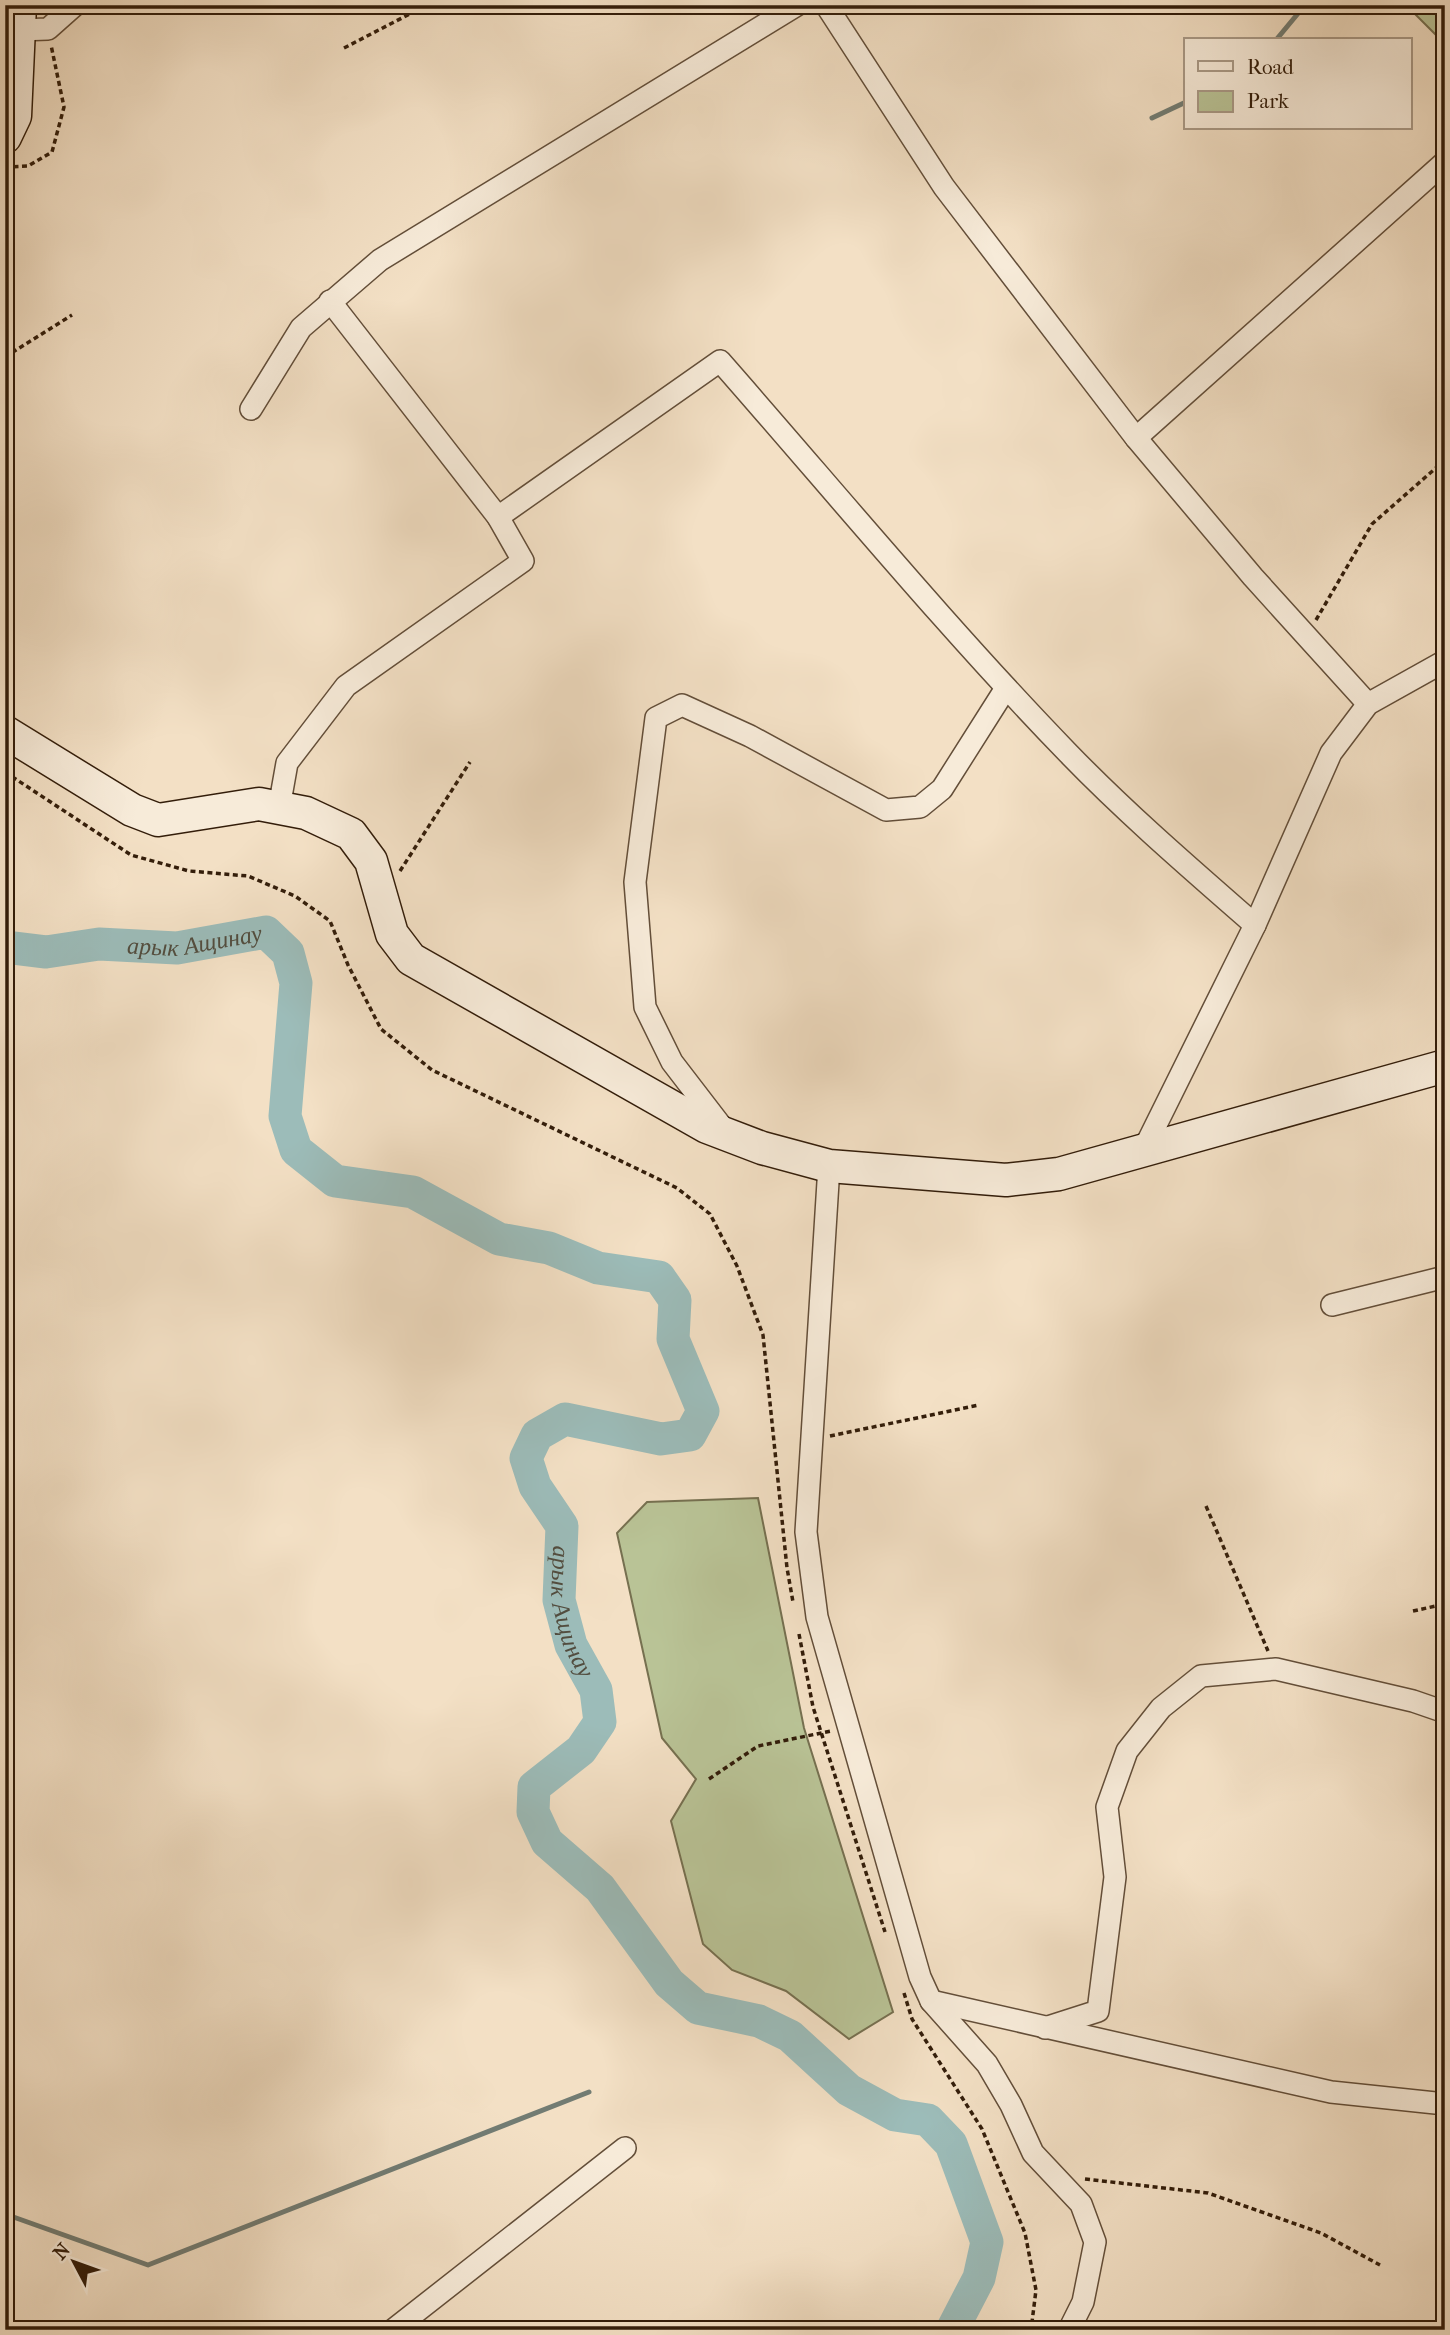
<svg xmlns="http://www.w3.org/2000/svg" width="1450" height="2335" viewBox="0 0 1450 2335" font-family="'IM FELL French Canon',serif">
  <style>
    .green { fill: #b9c396; stroke: #767050; stroke-width: 2 }
    .lines { fill: none; stroke-linecap: round; stroke-linejoin: round }
    .stream { stroke: #727c73; stroke-width: 5 }
    .river { stroke: #9cbcb9; stroke-width: 33 }
    .minor-casing { stroke: #634e39; stroke-width: 24 }
    .secondary-casing { stroke: #331d0a; stroke-width: 35 }
    .path { stroke: #331d0a; stroke-width: 3.5; stroke-dasharray: 5 3.5; stroke-linecap: butt }
    .minor { stroke: #f7ebd9; stroke-width: 21 }
    .secondary { stroke: #f7ebd9; stroke-width: 32 }
    .labels { text-anchor: middle; dominant-baseline: central; stroke-width: 7; stroke-linejoin: round; paint-order: stroke }
    .water-label { font-size: 24px; font-style: italic; fill: #524d3f; stroke: #f7ebd9 }
  </style>
  <rect width="100%" height="100%" fill="#f3e0c5"/>
  <filter id="stains"><feTurbulence type="fractalNoise" baseFrequency=".00286" numOctaves="4"/><feColorMatrix values="0 0 0 0 .2 0 0 0 0 .09 0 0 0 0 .02 0 0 0 .5 -.17"/></filter>
  <radialGradient id="worn" r=".72"><stop offset=".6" stop-color="#630" stop-opacity="0"/><stop offset="1" stop-color="#630" stop-opacity=".3"/></radialGradient>
  <!-- green -->
  <g class="green">
    <polygon points="1406,5 1445,5 1445,44"/>
    <polygon points="758,1498 804,1728 893,2012 849,2039 786,1991 732,1970 703,1944 671,1821 696,1779 662,1738 617,1533 647,1502"/>
  </g>
  <g class="lines">
    <!-- stream -->
    <g class="stream">
      <polyline points="1276,40 1305,5"/>
      <polyline points="1152,118 1186,102"/>
      <polyline points="5,2214 148,2265 589,2092"/>
    </g>
    <!-- river -->
    <path class="river" id="s1" d="M5,947L46,952L99,944L177,948L266,932L288,953L296,983L285,1116L296,1150L335,1181L413,1192L499,1239L549,1248L598,1268L659,1277L675,1300L673,1339L703,1411L690,1435L661,1439L565,1419L537,1435L526,1458L535,1486L562,1526L559,1600L571,1645L596,1690L600,1722L581,1750L534,1787L533,1812L547,1842L600,1888L669,1983L698,2008L759,2021L790,2036L849,2090L895,2115L928,2120L951,2144L987,2242L979,2278L952,2330"/>
    <defs>
      <g id="minor">
        <polyline points="826,5 944,187 1136,438 1253,577 1368,704"/>
        <polyline points="19,30 48,29 75,5"/>
        <polyline points="251,409 301,328 380,260 797,5"/>
        <polyline points="1136,438 1445,162"/>
        <path d="M498,517L720,361C835,492 947,628 1068,753C1127,814 1191,869 1255,925"/>
        <polyline points="279,808 287,763 346,686 523,561 498,517 330,301"/>
        <polyline points="725,1131 672,1062 645,1007 635,882 656,718 682,705 750,736 886,810 920,807 942,789 1006,688"/>
        <polyline points="1143,1151 1255,925 1331,753 1368,704 1445,661"/>
        <polyline points="829,1166 806,1532 817,1617 920,1977 931,2001 987,2064 1011,2105 1033,2153 1081,2204 1095,2242 1083,2302 1069,2330"/>
        <polyline points="1332,1305 1445,1277"/>
        <polyline points="931,2001 1331,2092 1445,2104"/>
        <polyline points="1045,2028 1098,2011 1115,1877 1107,1807 1127,1751 1161,1708 1201,1676 1276,1669 1413,1701 1445,1712"/>
        <polyline points="393,2330 625,2148"/>
      </g>
      <g id="secondary">
        <polyline points="5,137 15,116 20,5"/>
        <polyline points="5,732 132,810 158,820 259,804 306,813 351,834 371,861 392,934 411,959 707,1127 762,1148 829,1166 1006,1180 1059,1174 1445,1066"/>
      </g>
    </defs>
    <!-- minor casing -->
    <use href="#minor" class="minor-casing"/>
    <!-- secondary casing -->
    <use href="#secondary" class="secondary-casing"/>
    <!-- path -->
    <g class="path">
      <polyline points="344,48 427,5"/>
      <polyline points="5,167 28,166 52,152 64,107 51,45"/>
      <polyline points="5,357 72,315"/>
      <polyline points="1316,620 1372,524 1445,460"/>
      <polyline points="5,772 131,855 189,871 248,876 295,896 330,921 348,965 381,1029 432,1070 677,1188 710,1214 737,1266 763,1335 787,1568 793,1602"/>
      <polyline points="400,871 470,762"/>
      <polyline points="830,1436 979,1405"/>
      <polyline points="1206,1506 1268,1651"/>
      <polyline points="1413,1611 1445,1604"/>
      <polyline points="799,1634 813,1707 885,1932"/>
      <polyline points="709,1779 758,1746 831,1731"/>
      <polyline points="904,1993 912,2019 982,2129 1025,2233 1036,2290 1031,2330"/>
      <polyline points="1085,2179 1208,2193 1321,2233 1380,2265"/>
    </g>
    <!-- minor -->
    <use href="#minor" class="minor"/>
    <!-- secondary -->
    <use href="#secondary" class="secondary"/>
  </g>
  <g class="labels">
    <!-- water labels -->
    <g class="water-label">
      <text stroke="none"><textPath href="#s1" startOffset="191">арык Ащинау</textPath></text>
      <text stroke="none"><textPath href="#s1" startOffset="1409">арык Ащинау</textPath></text>
    </g>
  </g>
  <!-- margin -->
  <rect width="1450" height="2335" fill="none" stroke="#f3e0c5" stroke-width="28"/>
  <rect x="7" y="7" width="1436" height="2321" fill="none" stroke="#331d0a" stroke-width="3.5"/>
  <rect x="14" y="14" width="1422" height="2307" fill="none" stroke="#331d0a" stroke-width="2"/>
  <!-- legend -->
  <rect x="1184" y="38" width="228" height="91" fill="#f7ebd9" stroke="#a99986" stroke-width="2"/>
  <rect x="1198" y="61" width="35" height="10" fill="#f7ebd9" stroke="#a99986" stroke-width="2"/>
  <text x="1247" y="74" font-size="21" fill="#331d0a">Road</text>
  <rect x="1198" y="91" width="35" height="21" fill="#b9c396" stroke="#a99986" stroke-width="2"/>
  <text x="1247" y="108" font-size="21" fill="#331d0a">Park</text>
  <!-- north arrow -->
  <g transform="translate(74 2262) rotate(311)" stroke="#f7ebd9" stroke-width="5" paint-order="stroke">
  <path d="M0-5L12 26L0 18L-12 26Z" fill="#331d0a"/>
  <text y="-10" font-size="19" font-weight="bold" text-anchor="middle" fill="#331d0a">N</text>
  </g>
  <rect width="100%" height="100%" filter="url(#stains)"/>
  <rect width="100%" height="100%" fill="url(#worn)"/>
</svg>
